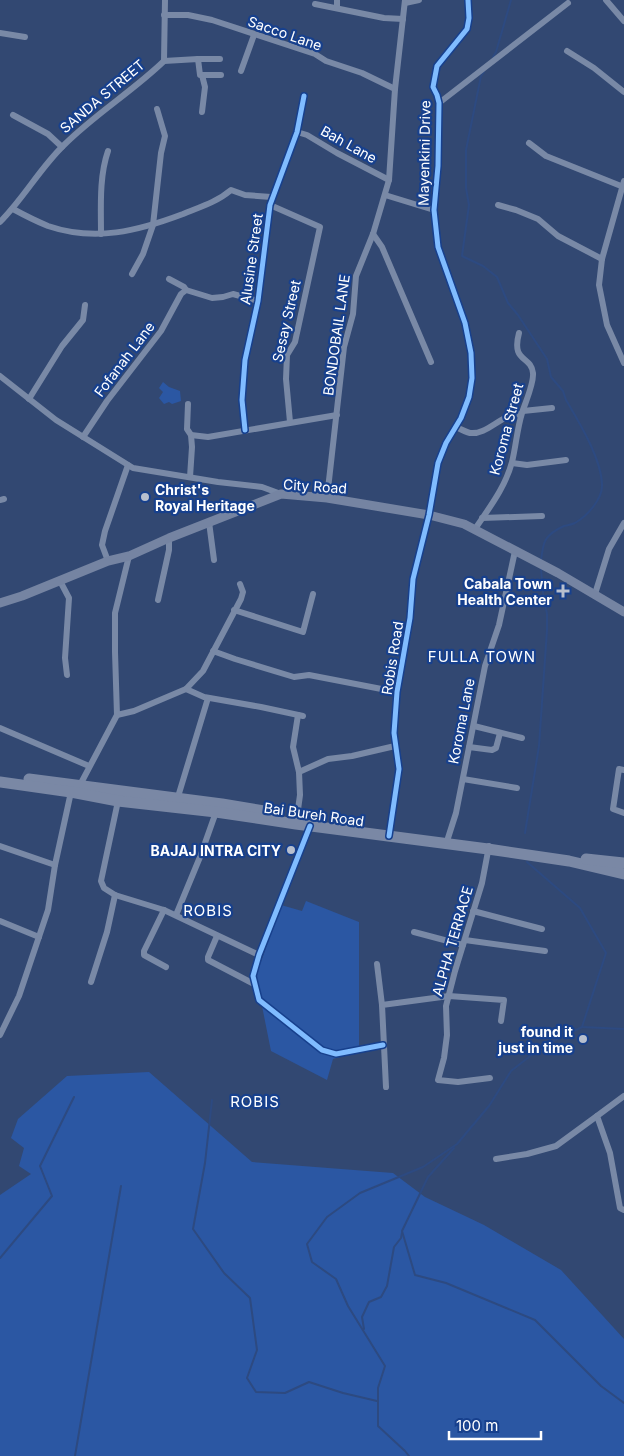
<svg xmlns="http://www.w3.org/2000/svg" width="624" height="1456" viewBox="0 0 624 1456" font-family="Inter,sans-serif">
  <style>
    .green { fill: #2b57a3 }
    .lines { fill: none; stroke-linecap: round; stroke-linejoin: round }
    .stream { stroke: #2d4a81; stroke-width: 2 }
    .minor { stroke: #7989a6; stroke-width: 6 }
    .secondary { stroke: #7584a2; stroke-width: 9 }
    .trunk { stroke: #7a88a5; stroke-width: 11 }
    .cycleway-casing { stroke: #17408d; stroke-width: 8 }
    .cycleway { stroke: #80bcff; stroke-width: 5 }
    .poi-dot { fill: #b7bfce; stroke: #17408d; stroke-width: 2 }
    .labels { text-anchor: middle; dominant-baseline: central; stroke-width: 4.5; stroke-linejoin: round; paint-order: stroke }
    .street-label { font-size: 14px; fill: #fff; stroke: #17408d }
    .poi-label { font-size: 14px; font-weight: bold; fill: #fff; stroke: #17408d; text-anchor: end }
    .neighbourhood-label { font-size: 15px; letter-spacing: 1px; fill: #fff; stroke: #17408d }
  </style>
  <rect width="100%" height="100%" fill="#324872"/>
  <!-- green -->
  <g class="green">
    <polygon points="163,382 169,387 180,391 181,401 172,404 169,402 164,404 159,398 163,392 159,388"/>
    <polygon points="306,901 359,922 359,1051 333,1059 327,1080 271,1051 256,976 281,905 302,911"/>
    <polygon points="149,1072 252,1162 393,1173 425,1197 484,1225 561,1270 624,1339 624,1456 0,1456 0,1195 31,1174 19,1166 24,1148 11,1138 18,1119 67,1076"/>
  </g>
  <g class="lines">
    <!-- stream -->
    <g class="stream">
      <polyline points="493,57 496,52 511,0"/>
      <path d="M484,72L481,76L466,150V188L469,205L462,256L483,266L497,277L508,303L518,315L547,359L551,377L563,391L566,400C579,422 601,458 602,484C603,499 587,516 575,523C571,525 567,525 564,526C544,535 543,542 541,561"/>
      <polyline points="525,833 539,746 547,630 547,614 543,592 541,569"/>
      <polyline points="582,1027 624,1029"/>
      <polyline points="212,1100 205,1163 193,1229 224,1273 250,1298 257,1350 247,1378 256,1392 285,1393 309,1382 343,1393 377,1401"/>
      <polyline points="454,1148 428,1177 402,1231 415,1275 446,1283 535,1320 601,1386 624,1403"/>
      <polyline points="0,1258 52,1196 40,1166 74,1097"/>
      <polyline points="364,1329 362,1317 369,1302 381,1297 387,1286 394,1247 401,1238 402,1233"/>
      <polyline points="75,1456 121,1186"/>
      <polyline points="409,1456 405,1451 378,1426 378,1388 385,1366 348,1306 336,1279 312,1262 307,1244 327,1217 360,1193 423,1167 457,1144 489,1106 511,1071 543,1046 582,1027 606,953 580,908 527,862"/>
    </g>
    <!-- minor -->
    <g class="minor">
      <polyline points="606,0 624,21"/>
      <polyline points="405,3 419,0"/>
      <polyline points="315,4 384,18 403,19"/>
      <polyline points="337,8 337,0"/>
      <polyline points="164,15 188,15 212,20 315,54 326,61 362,73 395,89"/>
      <polyline points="0,33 25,37"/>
      <polyline points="567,51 594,68 624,92"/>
      <polyline points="198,59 220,59"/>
      <polyline points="164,61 198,59 200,75 202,75 205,87 202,112"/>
      <polyline points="241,71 254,35"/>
      <polyline points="202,75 221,75"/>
      <polyline points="439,103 568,3"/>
      <polyline points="13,115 48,134 62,147"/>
      <polyline points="297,132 307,135 337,153 389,180"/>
      <polyline points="529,143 546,156 621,186"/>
      <polyline points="624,181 602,259 599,285 607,325 624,363"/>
      <polyline points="385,195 434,210"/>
      <polyline points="270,205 320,227 295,342 287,355 286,379 290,422"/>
      <polyline points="498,205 516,210 538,219 558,236 602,259"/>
      <path d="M13,209C24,215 36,221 48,226C95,242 138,231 183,214C200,207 217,202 231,190L245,195L271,197"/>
      <path d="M0,222C24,198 40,168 64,145C95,114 133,91 164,61L165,0"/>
      <path d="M101,234C101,207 99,177 108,151"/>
      <polyline points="373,234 382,247 431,362"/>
      <polyline points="132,274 143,254 153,225 161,153 165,136 157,109"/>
      <polyline points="169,279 184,287 186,290"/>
      <polyline points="0,376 56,420 133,468 218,482 262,487 281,494"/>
      <polyline points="29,399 62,346 83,320 85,305"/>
      <polyline points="188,404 187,429 191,435 192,447 190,477"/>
      <polyline points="523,411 552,408"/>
      <path d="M456,427C460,429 466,432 470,433C488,435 502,413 521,414"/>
      <polyline points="245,430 242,400 245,360 258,301 270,205 297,132 304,96"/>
      <polyline points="191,435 208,437 337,415"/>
      <polyline points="83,437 107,401 161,331 181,294 186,290 212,298 223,297 233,294 258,301"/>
      <polyline points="512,463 527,465 566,460"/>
      <polyline points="327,498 344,347 353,314 356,276 373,234 389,180 395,89 405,0"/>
      <polyline points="0,500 4,499"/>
      <polyline points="482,518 542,516"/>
      <polyline points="209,522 214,560"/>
      <path d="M475,529C489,508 505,488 512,462C516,446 517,429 522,413C525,403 534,384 533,373C531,355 511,363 519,333"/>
      <polyline points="108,561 102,545 105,531 128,465"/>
      <polyline points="60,581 69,598 65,658 67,675"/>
      <polyline points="595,594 609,549 624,523"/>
      <polyline points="158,600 169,550 169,538"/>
      <polyline points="234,610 303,632 313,594"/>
      <polyline points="213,651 235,659 294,677 309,675 397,692"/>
      <polyline points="186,689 204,697 261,707 303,716"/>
      <polyline points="117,715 115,652 115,613 129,556"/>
      <polyline points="474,726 522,738"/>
      <polyline points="0,728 89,766"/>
      <polyline points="469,747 492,750 496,748 500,733"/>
      <polyline points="624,770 619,769 613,809 624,813"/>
      <polyline points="299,772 328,759 352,756 395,746"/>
      <polyline points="463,779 517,788"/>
      <polyline points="80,785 117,715 134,711 186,689 203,671 241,599 243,592 240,584"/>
      <polyline points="177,800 208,698"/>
      <polyline points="118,801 101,881 104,888 115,895 164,910 259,955"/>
      <polyline points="296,824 300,795 299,772 293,747 298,715"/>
      <polyline points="310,826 259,955 253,976 259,1000 322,1050 336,1054 383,1045"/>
      <polyline points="389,836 399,769 394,733 397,692 410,618 413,579 429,515 438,463 446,443 461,418 469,397 472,378 471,353 465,323 438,247 434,210 438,166 439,103 437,95 433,87 437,66 467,29 469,18 468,0"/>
      <polyline points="448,838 456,813 485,666 499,625 515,551"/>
      <polyline points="0,846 55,865"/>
      <polyline points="489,846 482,883 455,971 446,1006 447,1035 444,1058 438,1080 458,1082 490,1078"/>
      <polyline points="164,910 144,951 144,955 166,967"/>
      <polyline points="473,911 542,929"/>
      <polyline points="176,915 200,857 216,812"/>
      <polyline points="0,921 39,937"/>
      <polyline points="414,932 463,945"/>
      <polyline points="217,936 208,957 208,960 254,984"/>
      <polyline points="465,940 545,951"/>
      <polyline points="377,964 382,1005"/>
      <polyline points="91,982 107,932 115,895"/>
      <polyline points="0,1035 19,996 48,910 55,865 71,792"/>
      <polyline points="386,1087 382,1005 449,996 504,1000 501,1021"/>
      <polyline points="624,1096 597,1116 610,1153 620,1208 624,1210"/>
      <polyline points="496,1159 527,1154 556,1146 597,1116"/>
    </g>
    <!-- secondary -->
    <polyline class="secondary" points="0,603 22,596 108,561 129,556 169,538 281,494 327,498 429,515 464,524 558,573 624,612"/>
    <!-- trunk -->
    <g class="trunk">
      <polyline points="29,779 222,804 264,811"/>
      <polyline points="0,782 71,792 118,801 216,812 296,824 488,849 569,861 624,874"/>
      <polyline points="586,859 624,863"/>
    </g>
    <defs>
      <g id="cycleway">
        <polyline points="245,430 242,400 245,360 258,301 270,205 297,132 304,96"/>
        <polyline points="310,826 259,955 253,976 259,1000 322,1050 336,1054 383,1045"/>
        <polyline points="389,836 399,769 394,733 397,692 410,618 413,579 429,515 438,463 446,443 461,418 469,397 472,378 471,353 465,323 438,247 434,210 438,166 439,103 437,95 433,87 437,66 467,29 469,18 468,0"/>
      </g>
    </defs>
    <!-- cycleway casing -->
    <use href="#cycleway" class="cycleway-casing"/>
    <!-- cycleway -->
    <use href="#cycleway" class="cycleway"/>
  </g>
  <!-- markers -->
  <g class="poi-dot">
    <circle cx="145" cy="497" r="5"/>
    <path d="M560.5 583.5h5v5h5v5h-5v5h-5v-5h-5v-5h5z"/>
    <circle cx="291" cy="850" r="5"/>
    <circle cx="583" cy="1039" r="5"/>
  </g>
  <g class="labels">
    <!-- street labels -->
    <g class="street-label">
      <text transform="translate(285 33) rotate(19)">Sacco Lane</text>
      <text transform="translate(102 96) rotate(-40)">SANDA STREET</text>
      <text transform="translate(349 144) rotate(29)">Bah Lane</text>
      <text transform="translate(424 153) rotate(-89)">Mayenkini Drive</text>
      <text transform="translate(251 259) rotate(-82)">Alusine Street</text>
      <text transform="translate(286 321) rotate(-77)">Sesay Street</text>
      <text transform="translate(336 335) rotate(-82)">BONDOBAIL LANE</text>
      <text transform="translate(124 359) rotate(-53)">Fofanah Lane</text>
      <text transform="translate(506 429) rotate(-75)">Koroma Street</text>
      <text transform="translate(315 486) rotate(4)">City Road</text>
      <text transform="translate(392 658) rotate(-81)">Robis Road</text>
      <text transform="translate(461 721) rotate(-79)">Koroma Lane</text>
      <text transform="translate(314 814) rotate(8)">Bai Bureh Road</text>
      <text transform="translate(452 941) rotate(-74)">ALPHA TERRACE</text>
    </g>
    <!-- poi labels -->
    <g class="poi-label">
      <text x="155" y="489" text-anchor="start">Christ's<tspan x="155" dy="16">Royal Heritage</tspan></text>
      <text x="552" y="583">Cabala Town<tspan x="552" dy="16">Health Center</tspan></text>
      <text x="281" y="850">BAJAJ INTRA CITY</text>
      <text x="573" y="1031">found it<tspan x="573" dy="16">just in time</tspan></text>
    </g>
    <!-- neighbourhood labels -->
    <g class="neighbourhood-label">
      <text x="482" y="656">FULLA TOWN</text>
      <text x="208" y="910">ROBIS</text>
      <text x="255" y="1101">ROBIS</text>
    </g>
  </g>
  <!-- scale -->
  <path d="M449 1431v8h92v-8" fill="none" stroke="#ffffff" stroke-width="2.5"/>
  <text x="456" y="1431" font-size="15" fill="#ffffff" stroke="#17408d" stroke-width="4" paint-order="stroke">100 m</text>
</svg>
